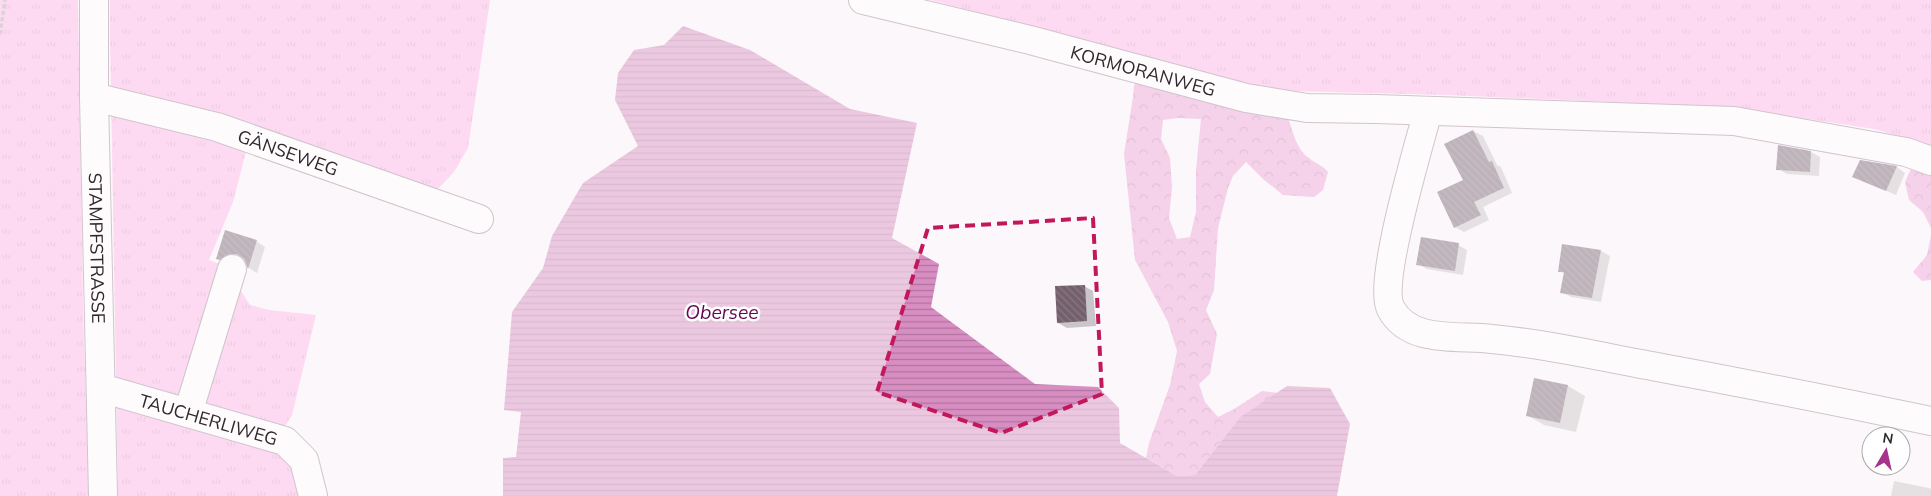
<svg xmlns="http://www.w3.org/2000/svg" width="1931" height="496" viewBox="0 0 1931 496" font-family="Mulish,sans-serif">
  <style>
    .grass { fill: url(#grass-tufts) }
    .forest { fill: url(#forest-crowns); fill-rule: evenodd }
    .water { fill: url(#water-rules) }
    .shadow { fill: #0003 }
    .building { fill: url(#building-back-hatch) }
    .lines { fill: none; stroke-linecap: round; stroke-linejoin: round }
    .minor-casing { stroke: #9c8795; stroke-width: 30 }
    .path { stroke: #aca6aa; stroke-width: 3; stroke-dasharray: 4 2.5; stroke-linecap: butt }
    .minor { stroke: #fff; stroke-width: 28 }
    .marked { fill: none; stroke: #c2185b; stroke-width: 4; stroke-dasharray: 10 6; stroke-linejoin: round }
    .labels { text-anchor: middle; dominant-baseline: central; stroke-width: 5; stroke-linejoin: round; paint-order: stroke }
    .street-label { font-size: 18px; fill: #30272d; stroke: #fff }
    .water-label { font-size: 19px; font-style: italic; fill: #630851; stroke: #fff }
  </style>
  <defs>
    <pattern id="grass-tufts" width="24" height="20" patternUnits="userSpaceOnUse" patternTransform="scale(1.25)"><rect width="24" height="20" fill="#ffb5e8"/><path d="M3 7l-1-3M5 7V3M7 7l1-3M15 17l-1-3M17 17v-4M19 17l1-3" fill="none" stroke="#db9cc7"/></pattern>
    <pattern id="forest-crowns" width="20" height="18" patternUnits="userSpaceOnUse" patternTransform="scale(1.25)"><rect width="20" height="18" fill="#eea2d7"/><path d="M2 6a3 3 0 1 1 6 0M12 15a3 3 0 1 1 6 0" fill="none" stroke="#c184af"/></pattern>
    <pattern id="water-rules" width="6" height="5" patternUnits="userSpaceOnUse" patternTransform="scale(1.25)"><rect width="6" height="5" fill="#d88ec2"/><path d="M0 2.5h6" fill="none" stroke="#b0749e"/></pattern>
    <pattern id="building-back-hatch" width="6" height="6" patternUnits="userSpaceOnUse" patternTransform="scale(1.25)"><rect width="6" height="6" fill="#74606d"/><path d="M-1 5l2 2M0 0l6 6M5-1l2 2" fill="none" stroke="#877882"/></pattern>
  </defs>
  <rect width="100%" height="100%" fill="#fcf7fa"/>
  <!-- grass -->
  <g class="grass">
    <polygon points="0,0 78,0 83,310 89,496 0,496"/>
    <polygon points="110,0 490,0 468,148 454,172 436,191 251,132 233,202 209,260 225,266 250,305 269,310 316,315 292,415 282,431 313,496 118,496 110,34"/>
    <polygon points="931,0 1931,0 1931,146 1874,129 1774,114 1682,105 1446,95 1255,90 1123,52"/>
  </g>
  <!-- forest -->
  <g class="forest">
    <path d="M1137,78L1287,115C1293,130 1295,148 1309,158C1316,164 1321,164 1328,172L1323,190L1314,197L1283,195L1263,179L1246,162L1233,176L1228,188L1218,228L1214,290L1206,310L1217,334L1210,374L1199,384L1205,402L1218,417L1234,409L1262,391L1278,393L1240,417L1195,475L1177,476L1146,458L1149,443L1170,385L1177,351L1168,322L1135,260L1124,154L1133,97L1134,86ZM1178,118L1201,119L1196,170V212L1190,237L1177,239L1169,218L1172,187L1170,158L1161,139L1163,120Z"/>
    <polygon points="1931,147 1931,228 1923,212 1909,200 1905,182 1915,160"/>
    <polygon points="1931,235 1931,280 1922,281 1913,272 1927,255"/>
  </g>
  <!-- water -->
  <polygon class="water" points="683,26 750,50 850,109 917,123 892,238 939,264 931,307 1035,384 1098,387 1119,408 1120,443 1177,476 1195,475 1240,417 1287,386 1330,388 1350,424 1337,496 503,496 503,458 516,457 521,412 504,410 512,312 543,268 552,236 583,183 638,146 615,100 618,73 634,50 664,45"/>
  <!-- shadow -->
  <g class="shadow">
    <polygon points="1473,131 1483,136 1497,165 1501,167 1512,193 1483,207 1489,220 1464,232 1455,227"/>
    <polygon points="1811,152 1820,157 1819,176 1787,174 1778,169"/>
    <polygon points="1860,161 1897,167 1905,173 1896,195 1854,177"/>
    <polygon points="256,241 265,247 257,273 249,268 245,259 239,258 226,263 217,258"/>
    <polygon points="1458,245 1467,250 1463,275 1427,269 1418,264"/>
    <polygon points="1601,251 1610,256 1601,302 1571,297 1562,292 1565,274 1559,271"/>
    <polygon points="1084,286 1093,291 1096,326 1067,328 1058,323"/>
    <polygon points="1535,380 1568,386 1585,396 1576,432 1544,425 1527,415"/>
    <polygon points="1894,481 1929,488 1931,489 1931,496 1891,496"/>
  </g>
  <!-- building -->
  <g class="building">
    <polygon points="1473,130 1489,162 1492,161 1504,188 1474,202 1481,215 1454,228 1437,192 1463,180 1444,144"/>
    <polygon points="1778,145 1811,151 1810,172 1776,170"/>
    <polygon points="1860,160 1897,166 1886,191 1852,177"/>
    <polygon points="225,230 257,240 248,269 244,259 237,254 229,254 220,260 216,259"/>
    <polygon points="1421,237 1459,243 1455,271 1416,265"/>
    <polygon points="1562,244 1601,250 1592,298 1560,293 1564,272 1558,272"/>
    <polygon points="1085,285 1087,321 1057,323 1055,286"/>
    <polygon points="1534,378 1568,385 1560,423 1526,416"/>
  </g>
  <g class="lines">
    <defs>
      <g id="minor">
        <path id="s1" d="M94,0V97L103,496"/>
        <path id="s2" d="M863,0L1030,40L1246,98L1307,108L1376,109L1734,121L1906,152L1931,161"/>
        <path id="s3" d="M94,97L217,127L479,219"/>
        <path d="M1428,111C1419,145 1377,283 1391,309C1410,344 1458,335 1492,339C1547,344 1602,357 1657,367C1749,384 1840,402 1931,421"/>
        <path id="s4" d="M101,388L285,441L304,460L313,496"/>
        <polyline points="188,413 232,269"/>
      </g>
    </defs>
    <!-- minor casing -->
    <use href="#minor" class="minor-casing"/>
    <!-- path -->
    <polyline class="path" points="0,34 5,0"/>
    <!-- minor -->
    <use href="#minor" class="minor"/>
  </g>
  <!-- marked area -->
  <path d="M0 0H1931V496H0ZM1093,218L1102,394L1001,433L877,392L928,228Z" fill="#fcf7fa" fill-opacity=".55" fill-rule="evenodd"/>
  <path class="marked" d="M1093,218L1102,394L1001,433L877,392L928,228Z"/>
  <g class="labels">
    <!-- street labels -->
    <g class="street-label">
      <text stroke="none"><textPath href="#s2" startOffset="289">KORMORANWEG</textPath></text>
      <text stroke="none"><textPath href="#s3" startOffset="202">GÄNSEWEG</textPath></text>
      <text stroke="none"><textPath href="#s1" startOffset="248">STAMPFSTRASSE</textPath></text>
      <text stroke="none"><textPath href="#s4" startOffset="112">TAUCHERLIWEG</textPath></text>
    </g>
    <!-- water labels -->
    <g class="water-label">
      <text x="722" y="312">Obersee</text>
    </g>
  </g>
  <!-- north arrow -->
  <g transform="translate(1886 451) rotate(9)"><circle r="24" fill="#ffffff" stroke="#aca9ab"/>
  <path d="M0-4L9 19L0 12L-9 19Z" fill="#a8338d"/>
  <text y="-8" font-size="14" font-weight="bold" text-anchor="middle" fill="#30272d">N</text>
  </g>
</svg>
